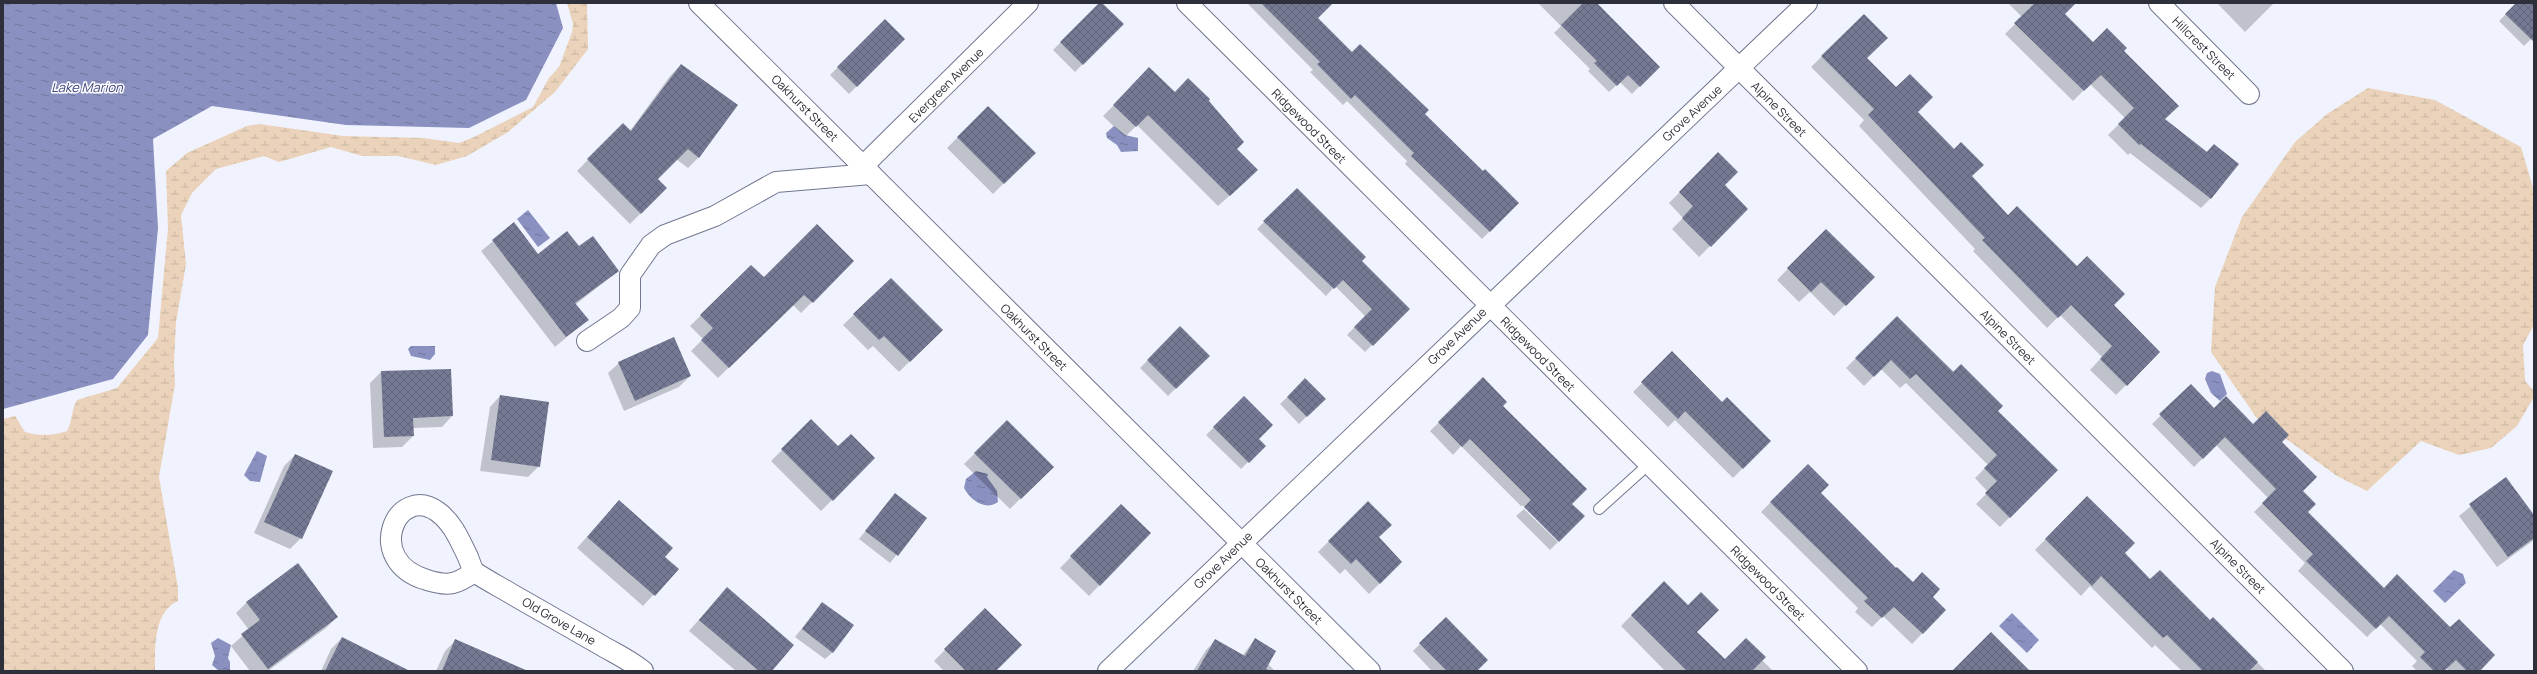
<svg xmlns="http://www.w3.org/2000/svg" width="2537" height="674" viewBox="0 0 2537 674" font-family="Manrope,sans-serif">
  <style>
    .wetland { fill: url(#wetland-marsh) }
    .water { fill: url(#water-ripples) }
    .shadow { fill: #0003 }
    .building { fill: url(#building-cross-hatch) }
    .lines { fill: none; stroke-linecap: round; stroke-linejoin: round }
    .lane-casing { stroke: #727790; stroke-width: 12 }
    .street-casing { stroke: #727790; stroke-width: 22 }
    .lane { stroke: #fff; stroke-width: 10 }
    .street { stroke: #fff; stroke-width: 20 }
    .labels { text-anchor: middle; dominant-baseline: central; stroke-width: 3; stroke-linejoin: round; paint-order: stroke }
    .street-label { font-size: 12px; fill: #2d2f3a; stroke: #fff }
    .water-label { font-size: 13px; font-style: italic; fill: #404581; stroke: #fff }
  </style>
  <defs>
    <pattern id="wetland-marsh" width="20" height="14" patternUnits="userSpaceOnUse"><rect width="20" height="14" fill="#ead3ba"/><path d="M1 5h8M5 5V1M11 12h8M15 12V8" fill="none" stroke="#c9b5a1"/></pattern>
    <pattern id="water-ripples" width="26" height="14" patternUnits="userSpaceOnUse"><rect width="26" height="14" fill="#8a91c0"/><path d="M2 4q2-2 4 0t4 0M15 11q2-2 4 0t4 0" fill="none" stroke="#71779d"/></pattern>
    <pattern id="building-cross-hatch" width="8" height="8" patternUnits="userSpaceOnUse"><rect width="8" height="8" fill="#757993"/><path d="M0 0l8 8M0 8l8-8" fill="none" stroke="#606479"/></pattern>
  </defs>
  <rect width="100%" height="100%" fill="#f0f3fe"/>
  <!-- wetland -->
  <g class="wetland">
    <path d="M567,3H587L588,49L555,92L508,132L467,156L436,165L398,156H362L331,147L279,162L264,156L216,169L192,193L181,215L186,264L176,322L174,362L175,384L159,477L178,588V601C153,612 155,649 155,671H3V419L15,416L25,432C40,436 52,436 67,431C73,420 71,410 77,400L117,388L158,338L168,228L166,171L187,153L247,126L260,124L343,136L423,138L459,143L472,138L533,107L549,78L559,67L572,32L573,24Z"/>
    <polygon points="2368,88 2435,100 2521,147 2534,191 2534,325 2523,345 2525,381 2534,391 2534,397 2517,426 2491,448 2459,455 2421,441 2367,491 2337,476 2256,417 2211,352 2215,287 2242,217 2295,142 2327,114"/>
  </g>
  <!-- water -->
  <g class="water">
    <polygon points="3,3 556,3 563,28 526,100 469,128 346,125 212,106 153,139 158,228 148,335 113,379 3,409"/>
    <polygon points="1114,126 1125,135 1138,138 1138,151 1121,152 1117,145 1107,138 1106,133"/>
    <polygon points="528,210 550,238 538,247 517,219"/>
    <polygon points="411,346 435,346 435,354 430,360 411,356 408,349"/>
    <polygon points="2212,371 2220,374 2227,394 2220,401 2211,393 2205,379 2207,373"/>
    <polygon points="257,451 267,456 260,482 250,481 244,475"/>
    <path d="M976,471L988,474L987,477L997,491L998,502C986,511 971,501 964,488L966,479Z"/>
    <polygon points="2454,570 2463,574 2466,583 2445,603 2433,591"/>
    <polygon points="2012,613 2039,640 2027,653 1999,626"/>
    <polygon points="218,638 231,645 228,658 230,662 230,671 219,671 212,665 215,656 211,643"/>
  </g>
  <!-- shadow -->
  <g class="shadow">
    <polygon points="1100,3 1122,24 1075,72 1053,50"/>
    <polygon points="1247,3 1321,3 1317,18 1352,53 1424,114 1483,173 1518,203 1482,239 1405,164 1407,161 1347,101 1343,105 1310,72 1313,70"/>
    <polygon points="1538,3 1596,3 1658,67 1632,94 1620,82 1609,92 1588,71 1590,69 1554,33 1561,26"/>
    <polygon points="2008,3 2074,3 2064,14 2093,43 2123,51 2164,119 2206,152 2214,145 2211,198 2201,208 2130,153 2128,155 2108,135 2125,118 2090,84 2073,101 2005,34 2022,17"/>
    <polygon points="2217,3 2274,3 2245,32"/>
    <polygon points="2517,3 2534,3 2534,36 2524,46 2499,21"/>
    <polygon points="1864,15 1865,58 1916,112 1970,177 2008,216 2112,305 2159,352 2116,395 2090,370 2102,357 2060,315 2047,328 1973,251 1975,249 1859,126 1864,120 1811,67"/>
    <polygon points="885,20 904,39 849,94 830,75"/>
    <polygon points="681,65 699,157 688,168 676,159 657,179 666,188 630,224 577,171 623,124 630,131 670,76"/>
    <polygon points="1139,80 1174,93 1207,101 1236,149 1246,181 1218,206 1137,125 1125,137 1103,116"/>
    <polygon points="988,107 1034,153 993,194 947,148"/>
    <polygon points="1718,154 1724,185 1747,209 1699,257 1672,229 1683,218 1669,203"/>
    <polygon points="1297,189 1361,261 1408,309 1365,352 1347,335 1365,316 1335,286 1326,296 1257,229"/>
    <polygon points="514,224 538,255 579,248 618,271 575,305 587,320 555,347 481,251"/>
    <polygon points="1826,230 1873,277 1834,316 1810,292 1799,302 1777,280"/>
    <polygon points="853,261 801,313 793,305 718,378 691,351 703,339 690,326 751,266 764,279"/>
    <polygon points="891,279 941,330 899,372 873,346 868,350 843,325"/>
    <polygon points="1897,317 2056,470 2000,527 1976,504 1988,492 1975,478 1988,465 1906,383 1900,388 1881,369 1864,386 1846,368"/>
    <polygon points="1180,328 1208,356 1168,396 1140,368"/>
    <polygon points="1672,353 1722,403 1770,441 1733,478 1675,420 1668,427 1633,392"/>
    <polygon points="619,363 690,376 679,387 624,411 608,373"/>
    <polygon points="381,372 452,416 442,427 412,428 413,436 402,447 373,448 370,383"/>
    <polygon points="1483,379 1571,504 1559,541 1524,506 1521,506 1558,542 1550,550 1516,516 1524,509 1461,446 1453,455 1430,431"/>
    <polygon points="1305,380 1324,399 1299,424 1280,404"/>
    <polygon points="2191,386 2214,410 2253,425 2280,442 2301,491 2307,512 2384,589 2478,671 2449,671 2446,668 2443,671 2417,671 2412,666 2417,661 2380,624 2367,637 2298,571 2305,563 2254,512 2268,498 2216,445 2194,467 2152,424"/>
    <polygon points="500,396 539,466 528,477 480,471 490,407"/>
    <polygon points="1244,398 1258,439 1264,446 1241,469 1206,435"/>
    <polygon points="811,421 838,448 874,458 821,511 771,461"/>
    <polygon points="1007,422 1052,467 1010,509 964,464"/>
    <polygon points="295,455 301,538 290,549 254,533 284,466"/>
    <polygon points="1808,465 1820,493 1896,569 1945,610 1912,644 1883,616 1872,627 1855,612 1858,608 1761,512"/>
    <polygon points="2505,478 2534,517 2534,540 2497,567 2459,516"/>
    <polygon points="895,494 926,518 890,563 859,539"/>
    <polygon points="2087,497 2123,553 2150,581 2210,622 2213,618 2266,671 2182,671 2155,645 2152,648 2090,586 2081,596 2035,550"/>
    <polygon points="619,501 663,557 677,569 643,606 577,548"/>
    <polygon points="1368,502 1378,537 1401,562 1369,594 1345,569 1340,574 1318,552"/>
    <polygon points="1121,506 1150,533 1089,596 1060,568"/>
    <polygon points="1664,582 1696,632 1725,660 1762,660 1773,671 1665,671 1621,626"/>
    <polygon points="717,599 771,671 736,671 689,631"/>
    <polygon points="247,602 337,617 326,628 268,671 250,671 231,646 249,630 236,613"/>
    <polygon points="822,603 833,652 825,659 795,637"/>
    <polygon points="985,609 994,671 944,671 934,661"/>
    <polygon points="1446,618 1476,671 1432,671 1413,651"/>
    <polygon points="342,638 404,671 321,671 331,649"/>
    <polygon points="1255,639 1268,664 1275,671 1193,671 1206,650 1215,641 1242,656"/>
    <polygon points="455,641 526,671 436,671 445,651"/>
  </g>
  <!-- building -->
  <g class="building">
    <polygon points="1099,3 1102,3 1124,24 1083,65 1060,42"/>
    <polygon points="1261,3 1333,3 1318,18 1352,52 1360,44 1429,110 1425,114 1483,171 1485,169 1519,203 1490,232 1411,156 1414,153 1355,95 1351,99 1317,64 1320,62"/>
    <polygon points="1583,3 1597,3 1660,67 1640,87 1628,75 1617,86 1594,63 1597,61 1561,25"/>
    <polygon points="2035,3 2076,3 2065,14 2093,42 2107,28 2127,48 2124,51 2179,106 2165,119 2207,152 2214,144 2239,164 2211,199 2141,144 2139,145 2118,124 2134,108 2101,75 2084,91 2014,23"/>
    <polygon points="2516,3 2534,3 2534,42 2505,14"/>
    <polygon points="1864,14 1888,38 1867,58 1896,87 1910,74 1933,97 1918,112 1954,149 1961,142 1984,165 1972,176 2008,215 2017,206 2077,266 2087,256 2125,294 2114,305 2160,352 2127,386 2100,359 2112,346 2071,305 2058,318 1982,240 1985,238 1868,115 1874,109 1821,56"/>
    <polygon points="885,19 905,39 857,87 837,67"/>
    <polygon points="681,64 738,105 699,158 688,149 658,179 667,188 641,214 587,159 623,123 631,131"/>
    <polygon points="1149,67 1175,92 1188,78 1210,99 1209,101 1244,142 1237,149 1258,170 1230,196 1148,115 1136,127 1113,105"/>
    <polygon points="988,106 1036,153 1004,184 957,137"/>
    <polygon points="1718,152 1738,172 1725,185 1748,209 1711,247 1682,218 1693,206 1679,192"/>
    <polygon points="1297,188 1366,257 1362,261 1410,309 1373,346 1354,327 1372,309 1343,280 1334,289 1263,221"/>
    <polygon points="514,222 538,254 567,231 579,246 593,236 619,271 575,303 589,320 566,337 492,240"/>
    <polygon points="817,224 854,261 813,303 804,295 729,368 701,340 713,328 700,315 751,265 764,277"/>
    <polygon points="1826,229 1875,277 1846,306 1821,282 1811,292 1787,268"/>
    <polygon points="891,278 943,330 910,362 884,336 879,340 853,314"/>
    <polygon points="1897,316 1953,372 1961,364 2003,406 1998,411 2058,470 2010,518 1985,493 1997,481 1984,468 1997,455 1916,374 1910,379 1891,360 1874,377 1855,358"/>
    <polygon points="1180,326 1210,356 1176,389 1147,360"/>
    <polygon points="674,337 691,376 635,401 618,362"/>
    <polygon points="1672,351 1722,402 1727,397 1771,441 1743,469 1685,411 1678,419 1641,382"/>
    <polygon points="451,369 453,416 413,418 414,436 384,437 381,371"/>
    <polygon points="1483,377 1507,402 1503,406 1587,489 1572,504 1585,516 1559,542 1524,507 1531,500 1470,439 1462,447 1438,422"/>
    <polygon points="1305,378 1326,399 1307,417 1287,397"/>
    <polygon points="2191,384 2214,408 2226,396 2253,424 2266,411 2289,435 2282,442 2317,477 2303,491 2316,504 2308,512 2384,588 2397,574 2450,627 2459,619 2495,655 2480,671 2467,671 2456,660 2444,671 2434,671 2420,657 2425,652 2389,616 2376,629 2306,561 2313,554 2262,503 2276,489 2225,437 2203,459 2159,414"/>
    <polygon points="500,395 549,402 540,467 491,460"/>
    <polygon points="1244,396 1273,425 1259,439 1266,446 1249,463 1213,427"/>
    <polygon points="811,419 838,446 851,434 875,458 833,501 781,449"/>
    <polygon points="1007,420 1054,467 1021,499 974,453"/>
    <polygon points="295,454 333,471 302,539 264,522"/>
    <polygon points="1808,464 1829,485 1821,493 1896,568 1897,567 1913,582 1922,572 1940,589 1933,597 1946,610 1923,634 1894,607 1882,618 1864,601 1868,598 1770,502"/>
    <polygon points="2506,477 2534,515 2534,538 2508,557 2469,504"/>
    <polygon points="895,493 927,518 898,556 865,531"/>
    <polygon points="2087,496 2135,543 2125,553 2150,579 2160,570 2210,620 2213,617 2258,662 2249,671 2203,671 2167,635 2163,638 2101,576 2092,586 2045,539"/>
    <polygon points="619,500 673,548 665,557 679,569 655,596 587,537"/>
    <polygon points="1368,501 1392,525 1379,537 1402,562 1380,584 1356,559 1351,564 1328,541"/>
    <polygon points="1121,504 1151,533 1100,586 1070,556"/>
    <polygon points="298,563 338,617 268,669 241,634 260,620 246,602"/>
    <polygon points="1664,581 1688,605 1701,592 1719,610 1697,632 1725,659 1746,638 1766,657 1752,671 1687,671 1631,615"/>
    <polygon points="727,587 794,645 772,671 759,671 699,620"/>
    <polygon points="822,602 854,625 833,653 802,629"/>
    <polygon points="985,608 1022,645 996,671 966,671 944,649"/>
    <polygon points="1446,617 1488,660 1477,671 1447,671 1419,643"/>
    <polygon points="1991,632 2030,671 1952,671"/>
    <polygon points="342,637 410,671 325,671"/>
    <polygon points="1255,638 1276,651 1266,669 1270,671 1197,671 1215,639 1245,656"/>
    <polygon points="455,639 528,671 442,671"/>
  </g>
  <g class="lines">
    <defs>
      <polyline id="lane" points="1599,509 1649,464"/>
      <g id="street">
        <polyline points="699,3 1370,671"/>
        <polyline points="1187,3 1857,671"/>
        <polyline points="1674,3 2343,671"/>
        <polyline points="2159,3 2249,94"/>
        <polyline points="863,166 1028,3"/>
        <polyline points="587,341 621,318 630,308 630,275 651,245 665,235 715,216 776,182 871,174"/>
        <path d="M474,572C457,584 449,587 427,580C362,561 397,482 438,512C453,523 460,541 468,557C470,562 472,570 476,573C488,581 502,588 515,596C543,612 571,628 599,644C614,653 630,660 643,671"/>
        <polyline points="1108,671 1807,3"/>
      </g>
    </defs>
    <!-- lane casing -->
    <use href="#lane" class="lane-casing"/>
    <!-- street casing -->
    <use href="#street" class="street-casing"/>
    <!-- lane -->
    <use href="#lane" class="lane"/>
    <!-- street -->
    <use href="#street" class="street"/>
  </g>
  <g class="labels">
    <!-- street labels -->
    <g class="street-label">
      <text transform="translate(2204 48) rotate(45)">Hillcrest Street</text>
      <text transform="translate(946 85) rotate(-45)">Evergreen Avenue</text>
      <text transform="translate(805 108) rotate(45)">Oakhurst Street</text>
      <text transform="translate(1779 109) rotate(45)">Alpine Street</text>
      <text transform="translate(1692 113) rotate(-43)">Grove Avenue</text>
      <text transform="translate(1309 126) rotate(45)">Ridgewood Street</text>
      <text transform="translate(1457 336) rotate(-44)">Grove Avenue</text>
      <text transform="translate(1034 337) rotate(45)">Oakhurst Street</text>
      <text transform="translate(2008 337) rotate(45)">Alpine Street</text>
      <text transform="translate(1538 354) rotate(45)">Ridgewood Street</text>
      <text transform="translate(1223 560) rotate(-44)">Grove Avenue</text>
      <text transform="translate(2238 566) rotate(45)">Alpine Street</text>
      <text transform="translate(1768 583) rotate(45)">Ridgewood Street</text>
      <text transform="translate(1289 591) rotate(45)">Oakhurst Street</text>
      <text transform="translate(559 621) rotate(30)">Old Grove Lane</text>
    </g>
    <!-- water labels -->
    <g class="water-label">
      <text x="87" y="87">Lake Marion</text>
    </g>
  </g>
  <!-- border -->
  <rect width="2537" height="674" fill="none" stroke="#2d2f3a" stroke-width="8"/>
</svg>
